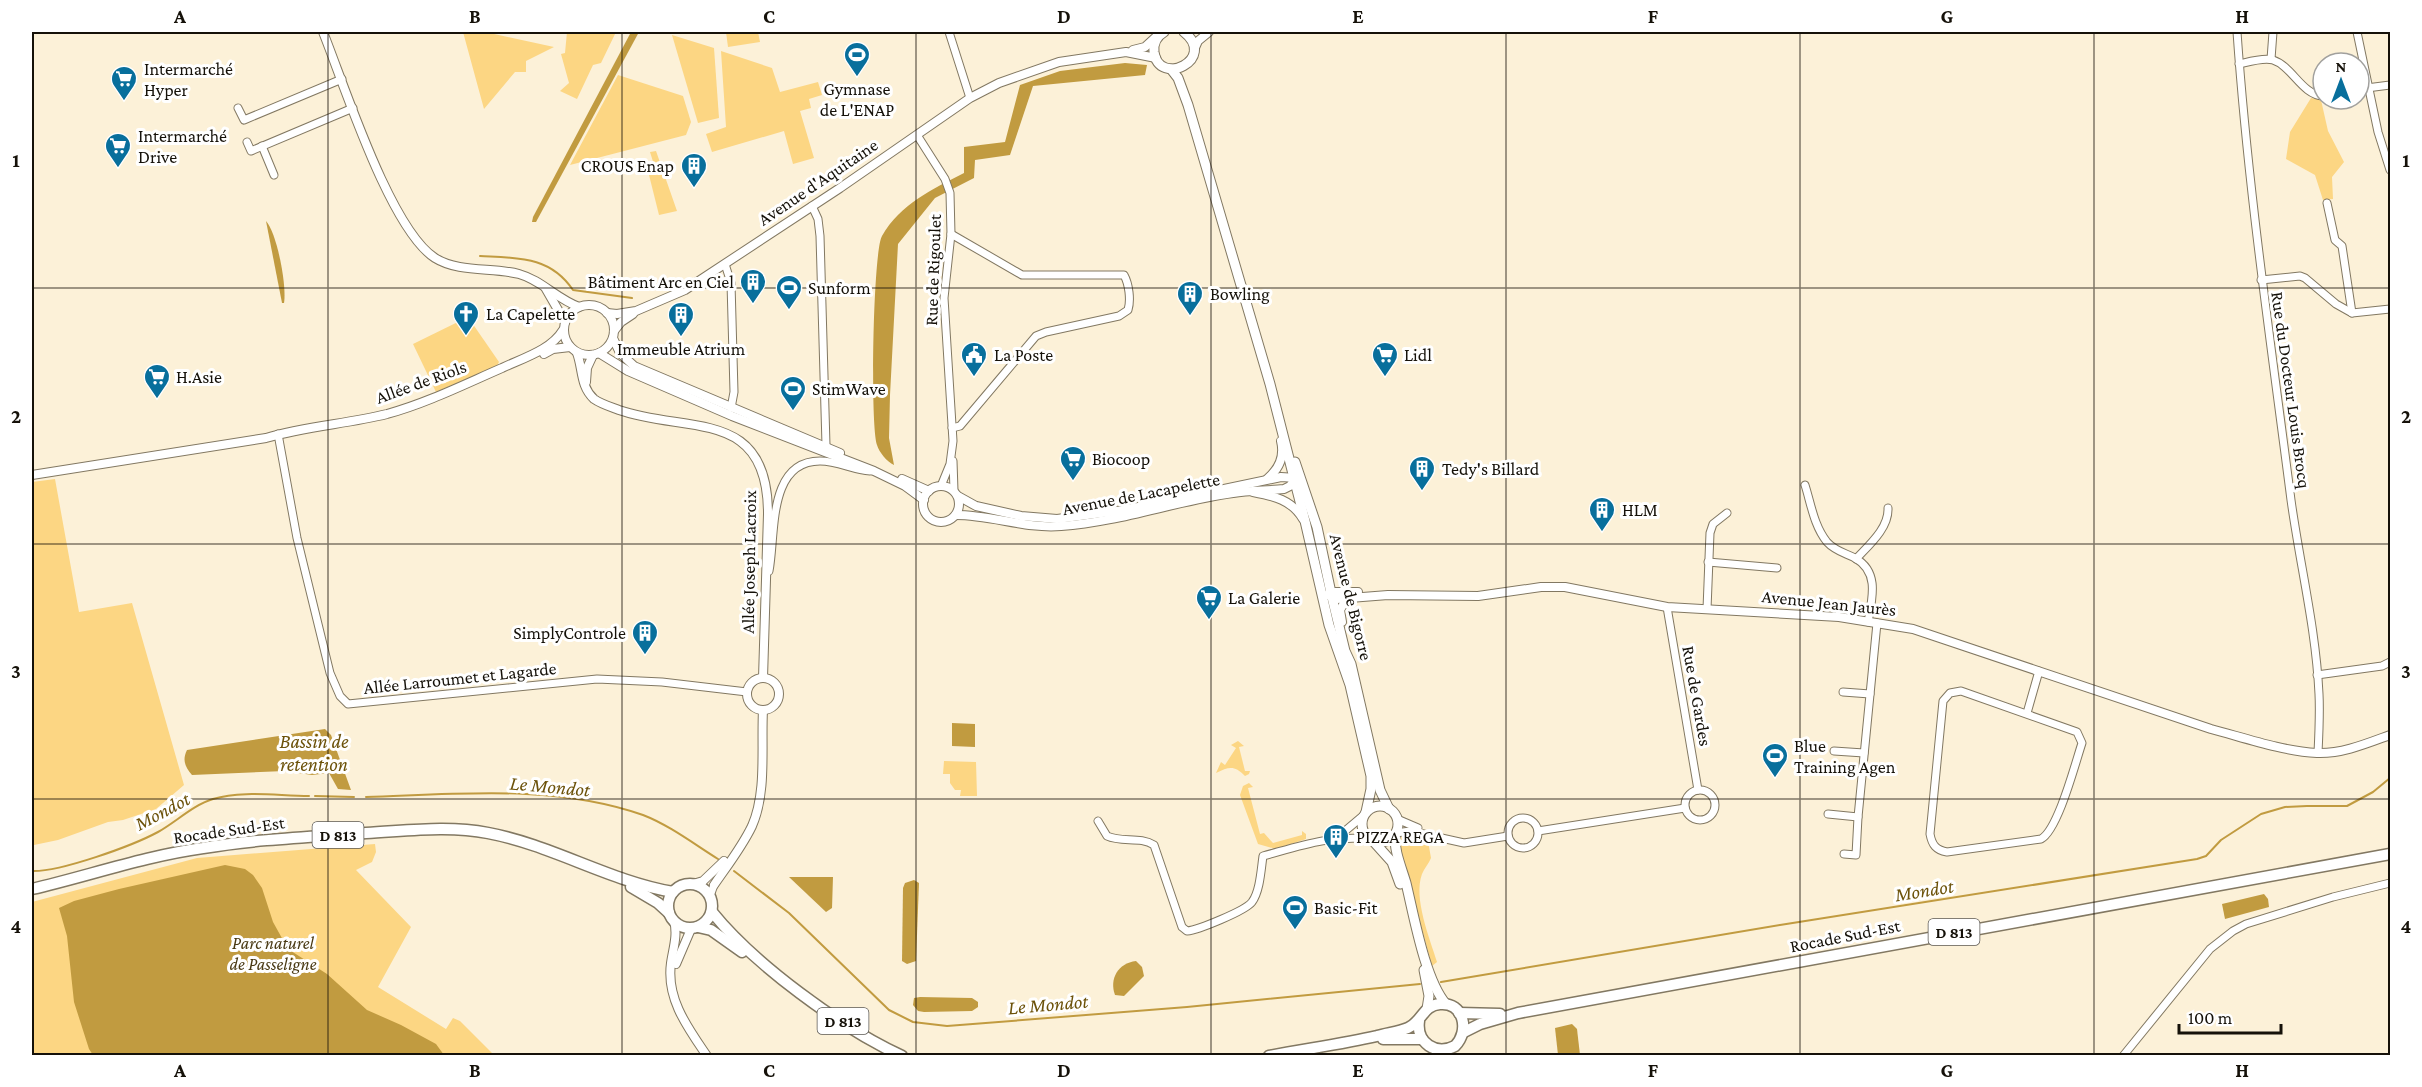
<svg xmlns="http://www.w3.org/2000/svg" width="2422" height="1087" viewBox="0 0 2422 1087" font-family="'Crimson Pro',serif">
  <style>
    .green { fill: #fcd683 }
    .water { fill: #c19b40 }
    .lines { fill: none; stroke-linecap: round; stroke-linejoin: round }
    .stream { stroke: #c19b40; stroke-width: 2 }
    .minor-casing { stroke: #827862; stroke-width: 9 }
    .tertiary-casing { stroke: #827862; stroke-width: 10 }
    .secondary-casing { stroke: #827862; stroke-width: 11 }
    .primary-casing { stroke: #827862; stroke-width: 13 }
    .minor { stroke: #fff; stroke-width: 7 }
    .tertiary { stroke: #fff; stroke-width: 8 }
    .secondary { stroke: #fff; stroke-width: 9 }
    .primary { stroke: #fff; stroke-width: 10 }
    .grid { fill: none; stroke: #151109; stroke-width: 1.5; stroke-opacity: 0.55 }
    .labels { text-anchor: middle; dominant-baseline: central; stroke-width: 6; stroke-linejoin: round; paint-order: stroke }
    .shield { fill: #fff; stroke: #5b5853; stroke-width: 1.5 }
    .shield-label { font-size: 16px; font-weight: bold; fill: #151109 }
    .poi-label { font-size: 18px; fill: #151109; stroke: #fff; text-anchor: start }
    .street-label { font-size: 18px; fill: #151109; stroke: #fff }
    .park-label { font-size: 18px; font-style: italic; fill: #493913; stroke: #fff }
    .water-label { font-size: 20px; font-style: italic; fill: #6c520a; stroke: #fff }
    .neatline { fill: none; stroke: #151109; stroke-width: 2 }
    .grid-label { font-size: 20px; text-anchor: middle; font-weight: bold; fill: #151109 }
  </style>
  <rect width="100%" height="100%" fill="#fcf1d8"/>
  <!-- green -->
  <g class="green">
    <polygon points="463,32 485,32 554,47 526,61 526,72 515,72 484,109"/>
    <polygon points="567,32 616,32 601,63 593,65 577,99 560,91 569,83 561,54 565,53"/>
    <polygon points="726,32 758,32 760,42 728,47"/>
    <polygon points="672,35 714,48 719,118 698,123"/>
    <polygon points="721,51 772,68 780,92 818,82 822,95 809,99 811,108 800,111 814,158 793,164 784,131 712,152 706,134 726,127"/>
    <polygon points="618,75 683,96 691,122 686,135 570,165"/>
    <polygon points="2311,98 2321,100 2328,131 2344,162 2332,177 2333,199 2323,200 2315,175 2286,159 2290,132"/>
    <polygon points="656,151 677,211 659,215 649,175 655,168 650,152"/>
    <polygon points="468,317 499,362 497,366 436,392 413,344"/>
    <polygon points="55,479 79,612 132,603 184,785 156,809 123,820 108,822 58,840 34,845 32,844 32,482"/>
    <path d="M1238,741L1244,746L1239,747L1245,771H1250L1249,774L1245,776C1234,765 1229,767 1216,773L1221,762L1225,765L1236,748L1231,745Z"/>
    <polygon points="944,761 976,762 977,796 960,796 961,790 955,790 950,783 950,774 943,774"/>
    <polygon points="1249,783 1253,787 1248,788 1260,834 1264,833 1273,843 1302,835 1302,831 1306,834 1306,839 1276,849 1258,844 1240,795 1243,786"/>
    <path d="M1408,834L1428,841L1431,858C1429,863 1424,869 1422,874C1413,898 1430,939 1437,962L1432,966L1398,841L1401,837Z"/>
    <polygon points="375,844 376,852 372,862 356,870 411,927 378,987 446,1029 453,1018 460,1021 494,1055 32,1056 32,902 197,858"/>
  </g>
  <!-- water -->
  <g class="water">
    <polygon points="631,32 639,32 536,222 532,222 533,217"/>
    <path d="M1125,63L1147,65L1145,75L1033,86L1010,155L975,160L974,178L935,198L898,244L890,395L889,438L894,465C887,462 879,452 877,445C870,425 873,251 882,236C900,204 933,189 964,173V147L1005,142L1020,85L1060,71Z"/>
    <path d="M266,221C277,233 287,286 284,303H282Z"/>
    <polygon points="952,723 975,724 975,747 952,746"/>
    <path d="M325,729L331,735L351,790L338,789L329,773L312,775L285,771L192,775C185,767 182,760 187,750Z"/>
    <polygon points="225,865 245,869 253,875 262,888 273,922 288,949 327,974 367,1010 401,1025 436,1044 444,1055 93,1055 89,1049 74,1002 67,936 59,908 74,901 119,889"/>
    <polygon points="789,877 833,877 832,908 826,912"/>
    <polygon points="914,880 919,883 916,961 907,964 902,961 903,888 905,883"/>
    <polygon points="2264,894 2268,899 2269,907 2225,919 2222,904"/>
    <path d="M1136,961L1142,967L1144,976L1124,996L1115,995C1109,979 1118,963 1136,961Z"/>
    <polygon points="920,997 972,998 978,1002 978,1007 972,1011 924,1012 918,1011 913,1005 914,998"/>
    <polygon points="1572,1024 1577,1029 1580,1055 1558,1055 1555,1028"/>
  </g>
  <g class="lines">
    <!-- stream -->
    <g class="stream">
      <path d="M480,256C518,258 550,256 573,290L632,298"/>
      <polyline points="315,796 354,797"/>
      <path d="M366,797C458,794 555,784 643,815C669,825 694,844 718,859"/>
      <path d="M32,871C60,872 132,846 158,832C176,822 193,805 213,799C242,790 278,796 309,796"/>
      <polyline points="734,871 789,913 889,1010 913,1022 947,1026 1187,1007 1420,984"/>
      <polyline points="1441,982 1780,925 2197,859 2206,856 2221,840 2261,814 2285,807 2307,806 2347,806 2373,792 2390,778"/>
    </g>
    <defs>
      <g id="minor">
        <polyline points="949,32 970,98"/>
        <path d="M2237,32C2248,189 2271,344 2291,500C2300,565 2316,629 2319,694C2320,713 2319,733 2318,753"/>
        <polyline points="2357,32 2378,132 2390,170"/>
        <polyline points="2271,59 2273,32"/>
        <path d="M2239,64C2248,62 2264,57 2273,60C2292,66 2302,95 2323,96"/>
        <polyline points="2359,89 2390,85"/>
        <polyline points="238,108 244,120 342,79"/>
        <polyline points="917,135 945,179 950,193 951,234 944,298 953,441 950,464 941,486"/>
        <polyline points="247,142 251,151 353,108"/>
        <polyline points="262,146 274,175"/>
        <polyline points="2327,203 2335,240 2342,246 2352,313"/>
        <polyline points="812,206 818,219 820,236 826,445"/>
        <path d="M951,234L1022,275H1124C1129,284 1131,300 1128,310L1119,316L1046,332L1036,336L960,426L952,428"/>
        <polyline points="725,264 731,283 734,392 731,408"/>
        <polyline points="2261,280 2300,276 2305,278 2336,304 2352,313 2390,309"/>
        <polyline points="278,434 297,538 330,673 340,696 348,704 597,679 662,682 747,692"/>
        <polyline points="953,461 954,491"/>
        <path d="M1805,485C1811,504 1814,526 1827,542C1835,551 1845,553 1855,558C1880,572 1872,599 1868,622"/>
        <path d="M1856,559C1869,545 1889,528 1888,508"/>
        <polyline points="1708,562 1777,568"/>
        <path d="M769,571C776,535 767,461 820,461C838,461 853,470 870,471"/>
        <polyline points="1667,607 1698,790"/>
        <polyline points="1707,609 1710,533 1713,524 1727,513"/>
        <polyline points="2317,675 2382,666 2390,662"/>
        <path d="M1961,691L2077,732L2082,743C2075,764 2058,830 2041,839L1947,852C1936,850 1932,845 1930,834L1943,701L1950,693Z"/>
        <polyline points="1843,692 1870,694"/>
        <polyline points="2027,713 2039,671"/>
        <polyline points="1834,751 1864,753"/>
        <circle cx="1700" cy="805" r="15"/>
        <polyline points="1828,814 1858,817"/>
        <circle cx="1523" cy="833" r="15"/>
        <polyline points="1397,819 1418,828"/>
        <path d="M1098,821L1107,836C1122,843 1140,836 1154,845L1182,927L1187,931C1198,930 1245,911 1252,902C1260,891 1261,870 1263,856C1300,846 1330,835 1369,839"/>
        <polyline points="1538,831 1685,808"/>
        <polyline points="1396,833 1410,831 1464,843 1508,836"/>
        <polyline points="1335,837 1345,831 1364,815"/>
        <polyline points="1844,854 1856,855 1858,817 1877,623"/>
        <polyline points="710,896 714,885"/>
        <polyline points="2123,1056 2210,949 2233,931 2246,924 2333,897 2390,883"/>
      </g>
      <g id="tertiary">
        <path d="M323,32C344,84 390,229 435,258C459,273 493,267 519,274C541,280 557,299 579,307"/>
        <polyline points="1133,50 1145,47 1157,36"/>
        <polyline points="1194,50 1198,41 1209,32"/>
        <polyline points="546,289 565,322"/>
        <circle cx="589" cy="330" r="25"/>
        <polyline points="607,313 617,314 636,311 685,290 840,188 970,98 999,83 1059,62 1126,52 1156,58"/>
        <polyline points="614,331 621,322 633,314"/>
        <polyline points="613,338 620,353 634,366 840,453"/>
        <path d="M577,353C583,369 580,386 594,399C601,404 611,407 619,410C688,434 768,407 768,514L763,678"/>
        <polyline points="599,353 628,371 732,416 874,471 905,486 924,500"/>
        <polyline points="544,354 553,349 570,347"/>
        <polyline points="586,382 587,368 593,355"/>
        <path d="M32,475L266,438C306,426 347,424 387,414C427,403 465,384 502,368C523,358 551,350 563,330"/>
        <polyline points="902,479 929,491"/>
        <path d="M1267,479C1279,469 1285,457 1281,441"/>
        <circle cx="941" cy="504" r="18"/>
        <path d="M1253,492C1274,496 1292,500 1303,519"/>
        <polyline points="958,496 976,506 1021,516 1057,519 1124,510 1281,477 1296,478"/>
        <path d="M956,515C992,515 1026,529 1061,526C1120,522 1175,501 1233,493C1250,490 1267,491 1284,489L1290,486L1297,477"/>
        <polyline points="1327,595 1335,592 1358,592"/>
        <path d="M1329,595L1337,599L1388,595L1478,596L1541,587H1565L1667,607L1839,617L1913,629L2211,729C2245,738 2282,751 2317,753C2342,754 2368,743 2390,735"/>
        <polyline points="1342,622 1340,610 1347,598"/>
        <circle cx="763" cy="694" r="16"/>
        <polyline points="693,884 703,881 724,861"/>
        <path d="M714,885C727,866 742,847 752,826C767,792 761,747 763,710"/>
        <path d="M674,921C678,935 673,949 671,963C666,999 688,1028 707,1056"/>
        <polyline points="676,964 691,929"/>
      </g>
      <g id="secondary">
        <path d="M1164,32C1157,36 1153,43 1154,52C1159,88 1218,59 1184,32"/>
        <polyline points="1171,69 1178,78 1188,105 1270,384 1305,521 1329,625 1350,685 1371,776 1371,789 1366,812"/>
        <polyline points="1295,462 1317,527 1331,593 1345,651 1351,664 1380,790 1389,809"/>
        <circle cx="1380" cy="824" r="18"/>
        <path d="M1395,834C1394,851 1401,866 1406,883C1414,916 1425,980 1446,1004"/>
        <polyline points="1374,842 1392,862 1400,884"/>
        <polyline points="1424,970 1429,996 1427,1009"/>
      </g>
      <g id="primary">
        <circle cx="690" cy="906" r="22"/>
        <polyline points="631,887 658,903 669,913"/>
        <path d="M32,889C88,876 145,856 203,848C257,839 311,837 366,833C406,831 448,825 488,833C552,845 609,881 673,892"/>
        <path d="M712,912C754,964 841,1028 902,1056"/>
        <polyline points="698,927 711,930 742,952"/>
        <polyline points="1459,1013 1500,1014"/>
        <polyline points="1464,1032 1480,1024 1518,1013 2390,854"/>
        <polyline points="1383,1039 1422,1039"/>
        <path d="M1269,1056C1305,1049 1342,1044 1377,1036C1387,1033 1399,1032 1408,1028C1422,1022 1423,1005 1440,1004C1464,1002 1470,1031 1455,1046C1436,1056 1416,1043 1419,1021"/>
      </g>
    </defs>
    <!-- minor casing -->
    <use href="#minor" class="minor-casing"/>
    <!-- tertiary casing -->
    <use href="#tertiary" class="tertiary-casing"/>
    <!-- secondary casing -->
    <use href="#secondary" class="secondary-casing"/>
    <!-- primary casing -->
    <use href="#primary" class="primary-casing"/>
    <!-- minor -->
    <use href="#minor" class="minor"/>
    <!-- tertiary -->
    <use href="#tertiary" class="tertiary"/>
    <!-- secondary -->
    <use href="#secondary" class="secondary"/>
    <!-- primary -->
    <use href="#primary" class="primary"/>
  </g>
  <!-- grid -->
  <path class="grid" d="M328,32V1056M622,32V1056M916,32V1056M1211,32V1056M1506,32V1056M1800,32V1056M2094,32V1056M32,288H2390M32,544H2390M32,799H2390"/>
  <!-- icons -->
  <defs>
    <symbol id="stadium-pin" viewBox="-11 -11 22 30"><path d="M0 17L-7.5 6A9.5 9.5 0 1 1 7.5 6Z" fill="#086f9c" stroke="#fff"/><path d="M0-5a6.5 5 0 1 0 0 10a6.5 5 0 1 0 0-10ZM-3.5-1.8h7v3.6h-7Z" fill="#fff"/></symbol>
    <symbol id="supermarket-pin" viewBox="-11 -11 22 30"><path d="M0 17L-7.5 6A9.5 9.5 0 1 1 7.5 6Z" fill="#086f9c" stroke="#fff"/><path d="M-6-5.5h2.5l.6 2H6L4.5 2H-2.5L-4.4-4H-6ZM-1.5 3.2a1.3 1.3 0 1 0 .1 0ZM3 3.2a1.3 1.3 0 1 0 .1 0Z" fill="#fff"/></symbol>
    <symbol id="building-pin" viewBox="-11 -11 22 30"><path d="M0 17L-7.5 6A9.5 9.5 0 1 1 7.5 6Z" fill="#086f9c" stroke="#fff"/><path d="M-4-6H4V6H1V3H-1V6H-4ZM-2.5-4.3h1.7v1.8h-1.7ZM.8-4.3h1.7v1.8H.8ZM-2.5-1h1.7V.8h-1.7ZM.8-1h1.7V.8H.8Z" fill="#fff"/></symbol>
    <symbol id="church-pin" viewBox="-11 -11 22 30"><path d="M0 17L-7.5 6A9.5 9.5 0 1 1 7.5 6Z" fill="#086f9c" stroke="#fff"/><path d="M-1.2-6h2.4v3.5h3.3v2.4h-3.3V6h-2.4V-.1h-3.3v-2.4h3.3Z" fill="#fff"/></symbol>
    <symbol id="civic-pin" viewBox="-11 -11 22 30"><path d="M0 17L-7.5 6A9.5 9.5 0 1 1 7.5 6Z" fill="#086f9c" stroke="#fff"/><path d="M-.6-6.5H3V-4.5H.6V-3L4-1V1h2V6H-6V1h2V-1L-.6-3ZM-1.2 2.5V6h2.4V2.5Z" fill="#fff"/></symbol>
  </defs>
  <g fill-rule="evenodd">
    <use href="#stadium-pin" x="842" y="40" width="30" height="40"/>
    <use href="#supermarket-pin" x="109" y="64" width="30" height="40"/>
    <use href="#supermarket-pin" x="103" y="131" width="30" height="40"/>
    <use href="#building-pin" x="679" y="151" width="30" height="40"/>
    <use href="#building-pin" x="738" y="267" width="30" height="40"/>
    <use href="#stadium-pin" x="774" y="273" width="30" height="40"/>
    <use href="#building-pin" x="1175" y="279" width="30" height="40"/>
    <use href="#church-pin" x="451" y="299" width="30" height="40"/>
    <use href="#building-pin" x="666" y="300" width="30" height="40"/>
    <use href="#civic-pin" x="959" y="340" width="30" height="40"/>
    <use href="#supermarket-pin" x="1370" y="340" width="30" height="40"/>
    <use href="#supermarket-pin" x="142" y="362" width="30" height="40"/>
    <use href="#stadium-pin" x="778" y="374" width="30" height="40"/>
    <use href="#supermarket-pin" x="1058" y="444" width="30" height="40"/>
    <use href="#building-pin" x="1407" y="454" width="30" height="40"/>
    <use href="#building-pin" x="1587" y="495" width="30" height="40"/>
    <use href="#supermarket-pin" x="1194" y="583" width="30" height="40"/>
    <use href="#building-pin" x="630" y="618" width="30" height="40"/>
    <use href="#stadium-pin" x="1760" y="741" width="30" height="40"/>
    <use href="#building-pin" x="1321" y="822" width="30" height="40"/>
    <use href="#stadium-pin" x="1280" y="893" width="30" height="40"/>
  </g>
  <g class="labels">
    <!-- shield labels -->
    <g class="shield">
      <rect x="312.5" y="822" width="51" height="26" rx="4.5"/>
      <rect x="1928.5" y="919" width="51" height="26" rx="4.5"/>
      <rect x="817.5" y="1008" width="51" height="26" rx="4.5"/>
    </g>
    <g class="shield-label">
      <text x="338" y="835">D 813</text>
      <text x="1954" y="932">D 813</text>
      <text x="843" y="1021">D 813</text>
    </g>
    <!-- poi labels -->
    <g class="poi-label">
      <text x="144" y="69">Intermarché<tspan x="144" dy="21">Hyper</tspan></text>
      <text x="857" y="89" text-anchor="middle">Gymnase<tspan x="857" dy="21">de L'ENAP</tspan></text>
      <text x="138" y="136">Intermarché<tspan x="138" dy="21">Drive</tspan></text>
      <text x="674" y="166" text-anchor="end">CROUS Enap</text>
      <text x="734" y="282" text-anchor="end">Bâtiment Arc en Ciel</text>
      <text x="808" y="288">Sunform</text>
      <text x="1210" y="294">Bowling</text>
      <text x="486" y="314">La Capelette</text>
      <text x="681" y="349" text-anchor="middle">Immeuble Atrium</text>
      <text x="994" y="355">La Poste</text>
      <text x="1404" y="355">Lidl</text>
      <text x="176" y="377">H.Asie</text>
      <text x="812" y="389">StimWave</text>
      <text x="1092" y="459">Biocoop</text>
      <text x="1442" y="469">Tedy's Billard</text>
      <text x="1622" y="510">HLM</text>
      <text x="1228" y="598">La Galerie</text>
      <text x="626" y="633" text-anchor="end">SimplyControle</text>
      <text x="1794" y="746">Blue<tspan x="1794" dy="21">Training Agen</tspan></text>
      <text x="1356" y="837">PIZZA REGA</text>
      <text x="1314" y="908">Basic-Fit</text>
    </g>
    <!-- street labels -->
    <g class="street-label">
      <text transform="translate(818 182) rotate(-34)">Avenue d'Aquitaine</text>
      <text transform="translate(933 270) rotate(-88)">Rue de Rigoulet</text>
      <text transform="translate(421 382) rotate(-20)">Allée de Riols</text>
      <text transform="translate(2291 390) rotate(82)">Rue du Docteur Louis Brocq</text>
      <text transform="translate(1141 494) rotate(-11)">Avenue de Lacapelette</text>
      <text transform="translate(749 562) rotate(-89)">Allée Joseph Lacroix</text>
      <text transform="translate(1351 597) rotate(76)">Avenue de Bigorre</text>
      <text transform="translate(1829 603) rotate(6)">Avenue Jean Jaurès</text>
      <text transform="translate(460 678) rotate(-6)">Allée Larroumet et Lagarde</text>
      <text transform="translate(1697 696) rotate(80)">Rue de Gardes</text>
      <text transform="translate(229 830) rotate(-8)">Rocade Sud-Est</text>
      <text transform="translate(1845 936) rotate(-11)">Rocade Sud-Est</text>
    </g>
    <!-- park labels -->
    <g class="park-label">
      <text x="273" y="943">Parc naturel<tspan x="273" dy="21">de Passeligne</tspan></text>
    </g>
    <!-- water labels -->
    <g class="water-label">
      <text x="314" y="741">Bassin de<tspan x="314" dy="23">retention</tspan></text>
      <text transform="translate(550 786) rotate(5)">Le Mondot</text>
      <text transform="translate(162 811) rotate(-28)">Mondot</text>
      <text transform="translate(1924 890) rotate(-9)">Mondot</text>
      <text transform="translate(1048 1004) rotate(-5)">Le Mondot</text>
    </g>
  </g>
  <!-- border -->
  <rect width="2422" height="1087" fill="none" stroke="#ffffff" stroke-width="66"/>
  <!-- north arrow -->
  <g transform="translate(2341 81)"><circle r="28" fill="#ffffff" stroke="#a1a09d" stroke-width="1.5"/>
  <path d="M0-4.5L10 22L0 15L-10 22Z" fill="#086f9c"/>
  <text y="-9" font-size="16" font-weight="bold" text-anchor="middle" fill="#151109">N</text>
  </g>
  <!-- scale -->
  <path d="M2179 1024v9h102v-9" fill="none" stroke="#151109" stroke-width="3"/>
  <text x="2188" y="1024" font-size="18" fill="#151109" stroke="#ffffff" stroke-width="4.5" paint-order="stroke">100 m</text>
  <rect x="33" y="33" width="2356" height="1021" class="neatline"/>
  <g class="grid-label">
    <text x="180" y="23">A</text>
    <text x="475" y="23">B</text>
    <text x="769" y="23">C</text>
    <text x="1064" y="23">D</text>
    <text x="1358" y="23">E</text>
    <text x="1653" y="23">F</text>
    <text x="1947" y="23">G</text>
    <text x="2242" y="23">H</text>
    <text x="16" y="167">1</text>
    <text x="2406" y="167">1</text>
    <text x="16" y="423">2</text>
    <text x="2406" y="423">2</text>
    <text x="16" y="678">3</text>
    <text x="2406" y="678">3</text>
    <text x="16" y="933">4</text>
    <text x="2406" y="933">4</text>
    <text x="180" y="1077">A</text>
    <text x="475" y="1077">B</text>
    <text x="769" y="1077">C</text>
    <text x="1064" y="1077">D</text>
    <text x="1358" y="1077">E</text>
    <text x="1653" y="1077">F</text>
    <text x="1947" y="1077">G</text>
    <text x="2242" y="1077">H</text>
  </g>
</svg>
